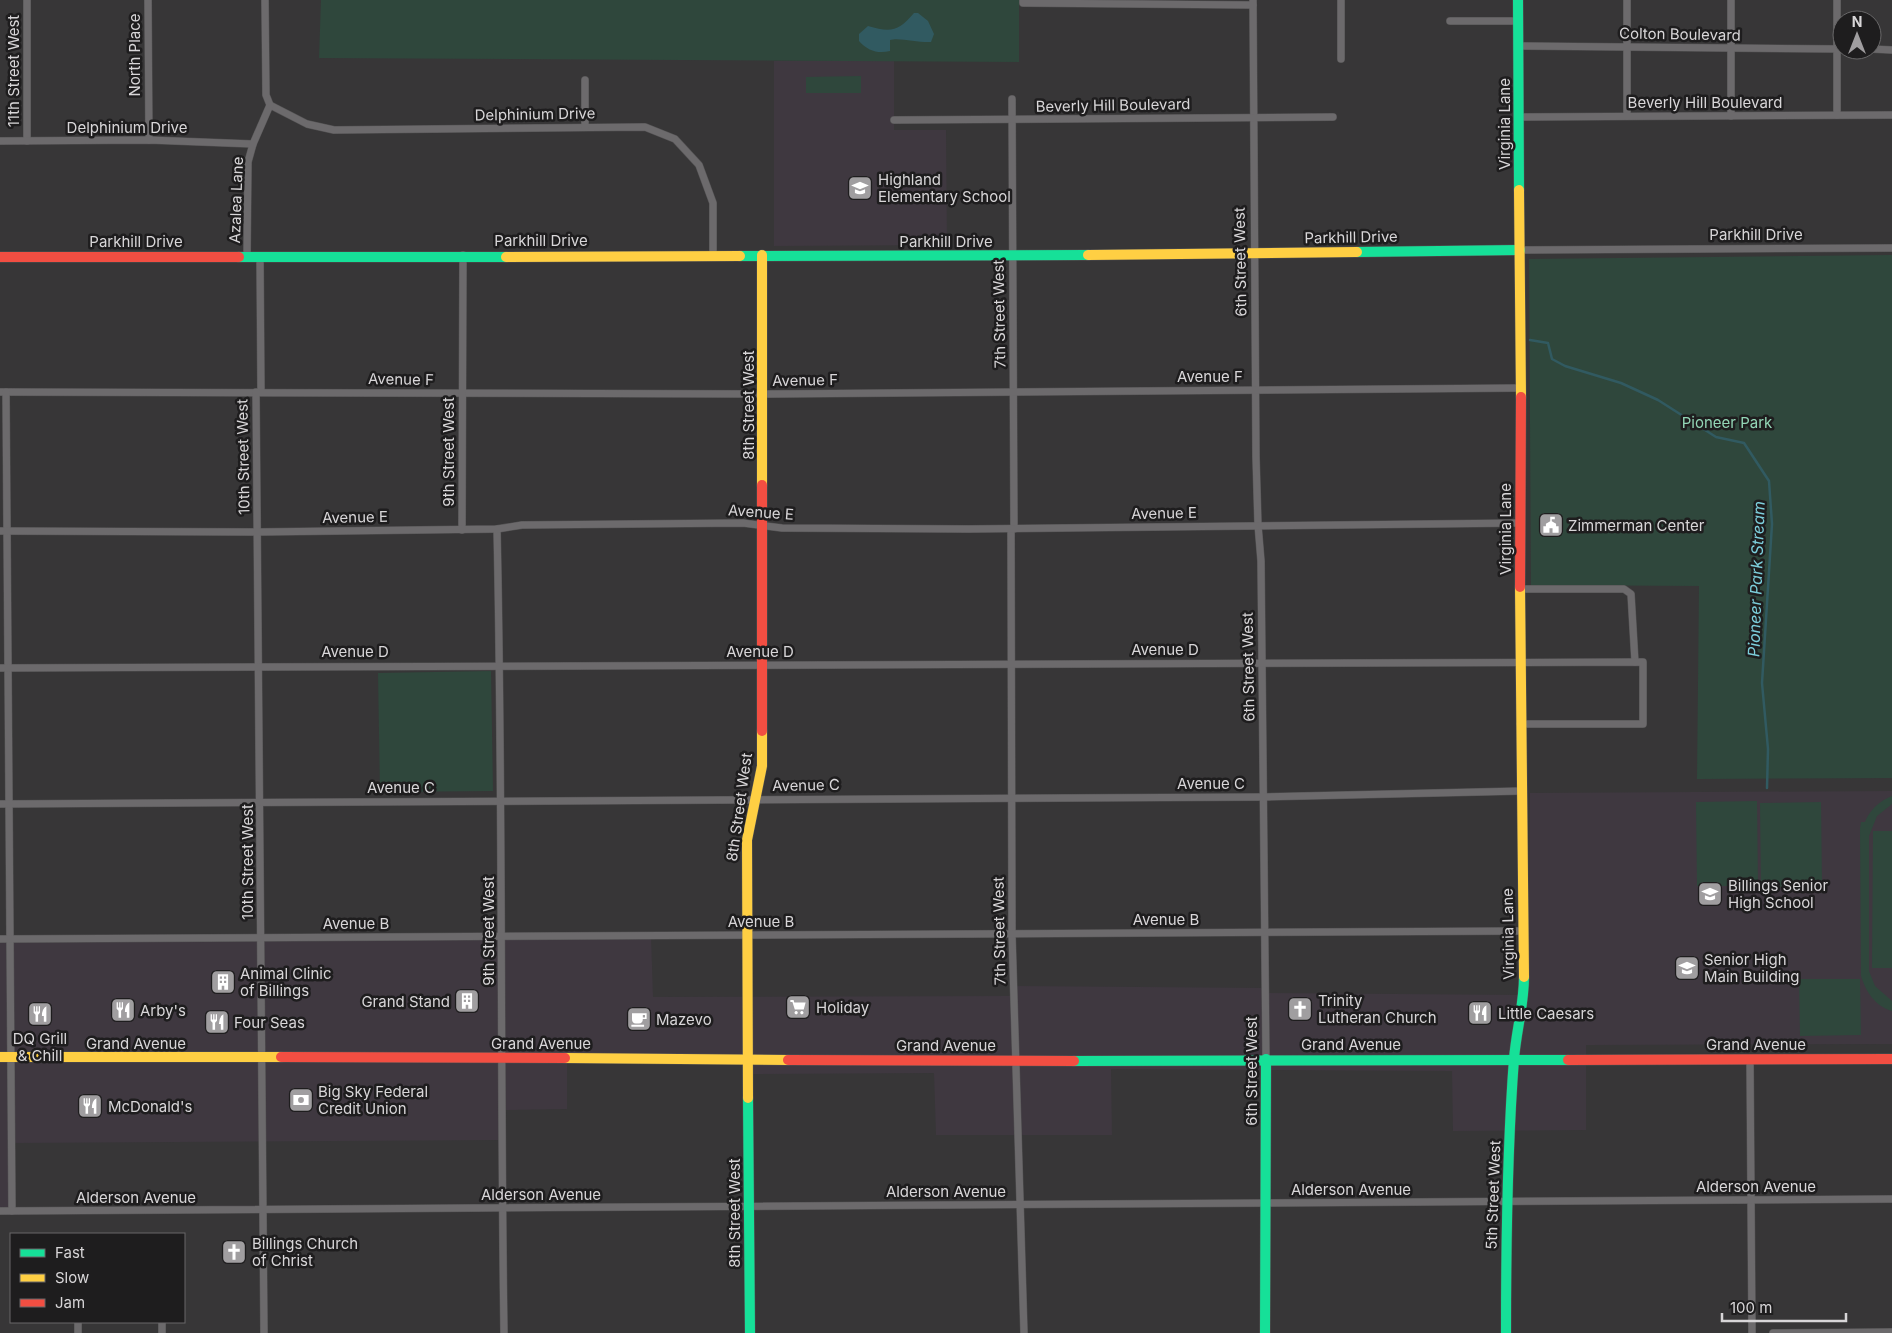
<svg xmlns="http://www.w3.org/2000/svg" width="1892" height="1333" viewBox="0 0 1892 1333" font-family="Inter,sans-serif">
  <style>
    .built { fill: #3f3840 }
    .green { fill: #2f473c }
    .water { fill: #315a61 }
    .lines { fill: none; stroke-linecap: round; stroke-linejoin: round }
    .stream { stroke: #315a61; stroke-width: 2.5 }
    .street-casing { stroke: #535253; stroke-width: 8 }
    .fast-casing { stroke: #535253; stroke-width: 11 }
    .slow-casing { stroke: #535253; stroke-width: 11 }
    .jam-casing { stroke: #535253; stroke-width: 11 }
    .street { stroke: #6c6a6c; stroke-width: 7 }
    .fast { stroke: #16e098; stroke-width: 10 }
    .slow { stroke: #ffcf43; stroke-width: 10 }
    .jam { stroke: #f24e42; stroke-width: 10 }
    .labels { text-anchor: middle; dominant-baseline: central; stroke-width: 5; stroke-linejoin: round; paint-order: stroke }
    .street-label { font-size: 15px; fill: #d8d6d8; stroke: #1e1d1e }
    .poi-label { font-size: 15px; fill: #d8d6d8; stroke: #1e1d1e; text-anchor: start }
    .park-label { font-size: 15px; fill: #93d6b6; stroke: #1e1d1e }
    .water-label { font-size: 16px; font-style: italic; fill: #7dcfdc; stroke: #1e1d1e }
  </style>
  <rect width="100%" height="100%" fill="#373637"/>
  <!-- built -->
  <g class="built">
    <polygon points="774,61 894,61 894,130 946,130 947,245 774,246"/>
    <polygon points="1892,791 1892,1044 1586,1045 1586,1130 1453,1131 1452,1071 1111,1069 1112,1135 936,1135 934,1073 749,1074 746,1059 567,1058 567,1109 502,1110 502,1140 11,1143 12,1211 0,1211 0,939 651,935 653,997 1013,996 1013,986 1265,988 1265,993 1528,995 1530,793"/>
  </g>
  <!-- green -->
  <g class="green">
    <polygon points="321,0 1019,0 1019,62 319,58"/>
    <polygon points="861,76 861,93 806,93 806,77"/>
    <polygon points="1892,255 1892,778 1697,779 1699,586 1531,585 1529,259"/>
    <polygon points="491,671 493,791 380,792 378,673"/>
    <path d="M1892,796V804L1877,816L1869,836V971L1875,986L1892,1001V1011C1875,1006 1866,992 1861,976L1860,829L1861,822H1865C1870,809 1880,801 1892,796Z"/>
    <polygon points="1757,801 1758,886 1697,886 1696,802"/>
    <polygon points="1821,802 1822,886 1761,887 1760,803"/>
    <polygon points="1873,831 1892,831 1892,968 1872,968"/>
    <polygon points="1799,979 1860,979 1861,1035 1800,1036"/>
  </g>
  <!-- water -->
  <path class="water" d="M914,13H918L928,21L934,34L931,42C919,43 899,37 890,40V51C878,54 868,51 859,41V34L868,26C891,33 899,31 914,13Z"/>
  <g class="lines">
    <!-- stream -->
    <polyline class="stream" points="1530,340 1548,343 1552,359 1565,366 1621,383 1658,400 1716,437 1744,443 1769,481 1772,524 1762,683 1768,749 1767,788"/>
    <defs>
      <g id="street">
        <polyline points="27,0 27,141"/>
        <polyline points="148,0 149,140"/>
        <polyline points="1023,0 1023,3 1253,5"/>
        <polyline points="1253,0 1256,457 1258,525 1261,561 1266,1059"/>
        <polyline points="1341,0 1341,59"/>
        <polyline points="1837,0 1837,115"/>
        <polyline points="1450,21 1519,21"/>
        <polyline points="1518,46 1842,49"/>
        <polyline points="1872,49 1892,50"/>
        <polyline points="1012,99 1014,529"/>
        <polyline points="270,105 307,124 334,130 645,127 675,139 699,165 713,203 713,255"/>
        <polyline points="1627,116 1627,0"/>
        <polyline points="1731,116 1731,0"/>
        <polyline points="1518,117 1892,115"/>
        <polyline points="894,120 1333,117"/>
        <polyline points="585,127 585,80"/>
        <polyline points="0,141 149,140 253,144"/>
        <polyline points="1520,250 1892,248"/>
        <polyline points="247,256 248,162 253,144 270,105 266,95 265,0"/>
        <polyline points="260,256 261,392"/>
        <polyline points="0,392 771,394 1521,388"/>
        <polyline points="6,392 12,1211"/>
        <polyline points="256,392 264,1333"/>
        <path d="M497,529C503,797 500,1065 504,1333"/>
        <polyline points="1011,529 1012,934 1024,1333"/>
        <polyline points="462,530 463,255"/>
        <polyline points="0,531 258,532 497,529 522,525 743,523 782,528 969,529 1520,523"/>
        <polyline points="1520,589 1624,589 1631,594 1635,662"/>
        <polyline points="0,668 1643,662 1643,724 1520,724"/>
        <polyline points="0,804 1264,797 1522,791"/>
        <polyline points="0,939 1522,931"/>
        <polyline points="1750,1059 1752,1333"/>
        <polyline points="0,1211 1892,1199"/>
        <polyline points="78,1322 78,1333"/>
        <polyline points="162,1322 162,1333"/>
        <polyline points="1773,1333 1892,1332"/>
      </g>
      <g id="fast">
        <polyline points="1518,0 1519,190"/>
        <polyline points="1357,252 1520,250"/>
        <polyline points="740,256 1088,255"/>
        <polyline points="239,257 506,257"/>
        <polyline points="1074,1061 1568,1060"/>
        <polyline points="748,1098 750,1333"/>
        <polyline points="1265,1333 1266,1059"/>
        <path d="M1506,1333C1506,1242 1507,1150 1514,1059C1516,1032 1524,1005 1524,977"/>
      </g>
      <g id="slow">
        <polyline points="1519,190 1521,397"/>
        <polyline points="762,255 762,485"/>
        <polyline points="1088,255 1357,252"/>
        <polyline points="506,257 740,256"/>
        <polyline points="1520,587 1524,977"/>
        <polyline points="0,1057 281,1057"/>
        <polyline points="565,1058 788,1060"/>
        <polyline points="748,1098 747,840 762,766 762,731"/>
      </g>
      <g id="jam">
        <polyline points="0,257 239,257"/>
        <polyline points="762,485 762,731"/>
        <polyline points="1520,587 1521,397"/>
        <polyline points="281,1057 565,1058"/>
        <polyline points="788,1060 1074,1061"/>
        <polyline points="1568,1060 1892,1059"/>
      </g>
    </defs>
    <!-- street casing -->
    <use href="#street" class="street-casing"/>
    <!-- fast casing -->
    <use href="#fast" class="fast-casing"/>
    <!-- slow casing -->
    <use href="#slow" class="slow-casing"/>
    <!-- jam casing -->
    <use href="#jam" class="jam-casing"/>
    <!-- street -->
    <use href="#street" class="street"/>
    <!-- fast -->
    <use href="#fast" class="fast"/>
    <!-- slow -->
    <use href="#slow" class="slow"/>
    <!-- jam -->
    <use href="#jam" class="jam"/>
  </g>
  <!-- icons -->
  <defs>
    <symbol id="school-square" viewBox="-11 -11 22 22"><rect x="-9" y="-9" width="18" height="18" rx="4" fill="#a09ea0" stroke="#1e1d1e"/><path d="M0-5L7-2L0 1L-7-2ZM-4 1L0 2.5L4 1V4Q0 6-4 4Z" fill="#fff"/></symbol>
    <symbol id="civic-square" viewBox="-11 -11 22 22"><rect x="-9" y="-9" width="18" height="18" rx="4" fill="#a09ea0" stroke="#1e1d1e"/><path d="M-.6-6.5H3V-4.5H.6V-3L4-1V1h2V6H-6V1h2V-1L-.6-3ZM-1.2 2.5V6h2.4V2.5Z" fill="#fff"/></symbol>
    <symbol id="building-square" viewBox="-11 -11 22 22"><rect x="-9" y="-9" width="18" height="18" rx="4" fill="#a09ea0" stroke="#1e1d1e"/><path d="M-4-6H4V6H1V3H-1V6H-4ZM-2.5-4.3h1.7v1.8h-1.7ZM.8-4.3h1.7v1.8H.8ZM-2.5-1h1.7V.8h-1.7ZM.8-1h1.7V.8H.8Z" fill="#fff"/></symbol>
    <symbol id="supermarket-square" viewBox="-11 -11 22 22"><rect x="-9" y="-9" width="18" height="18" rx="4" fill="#a09ea0" stroke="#1e1d1e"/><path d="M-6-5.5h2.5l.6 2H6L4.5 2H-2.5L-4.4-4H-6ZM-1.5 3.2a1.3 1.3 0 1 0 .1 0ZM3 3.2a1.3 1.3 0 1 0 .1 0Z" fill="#fff"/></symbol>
    <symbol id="church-square" viewBox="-11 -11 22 22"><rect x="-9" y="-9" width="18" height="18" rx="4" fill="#a09ea0" stroke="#1e1d1e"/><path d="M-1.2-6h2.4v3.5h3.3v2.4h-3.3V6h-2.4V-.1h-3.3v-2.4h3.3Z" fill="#fff"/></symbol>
    <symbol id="restaurant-square" viewBox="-11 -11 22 22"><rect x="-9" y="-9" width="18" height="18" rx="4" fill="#a09ea0" stroke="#1e1d1e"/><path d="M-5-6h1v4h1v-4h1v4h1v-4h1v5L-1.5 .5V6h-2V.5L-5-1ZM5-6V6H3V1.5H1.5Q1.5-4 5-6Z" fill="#fff"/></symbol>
    <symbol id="cafe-square" viewBox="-11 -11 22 22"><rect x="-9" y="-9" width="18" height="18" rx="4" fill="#a09ea0" stroke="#1e1d1e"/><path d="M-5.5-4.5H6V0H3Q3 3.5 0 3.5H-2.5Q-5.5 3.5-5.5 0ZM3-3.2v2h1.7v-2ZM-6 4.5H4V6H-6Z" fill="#fff"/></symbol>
    <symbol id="bank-square" viewBox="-11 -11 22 22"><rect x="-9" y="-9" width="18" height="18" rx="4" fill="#a09ea0" stroke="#1e1d1e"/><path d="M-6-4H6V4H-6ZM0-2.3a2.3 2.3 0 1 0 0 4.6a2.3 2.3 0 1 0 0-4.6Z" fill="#fff"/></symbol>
  </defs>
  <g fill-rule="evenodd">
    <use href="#school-square" x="846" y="174" width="28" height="28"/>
    <use href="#civic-square" x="1537" y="511" width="28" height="28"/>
    <use href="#school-square" x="1696" y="880" width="28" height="28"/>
    <use href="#school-square" x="1673" y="954" width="28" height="28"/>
    <use href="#building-square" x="209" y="968" width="28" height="28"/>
    <use href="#building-square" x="453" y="987" width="28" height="28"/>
    <use href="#supermarket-square" x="784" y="993" width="28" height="28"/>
    <use href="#church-square" x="1286" y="995" width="28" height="28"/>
    <use href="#restaurant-square" x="109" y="996" width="28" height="28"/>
    <use href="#restaurant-square" x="1466" y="999" width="28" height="28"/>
    <use href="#restaurant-square" x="26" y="1000" width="28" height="28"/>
    <use href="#cafe-square" x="625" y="1005" width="28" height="28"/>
    <use href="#restaurant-square" x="203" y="1008" width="28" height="28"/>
    <use href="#bank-square" x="287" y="1086" width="28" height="28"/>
    <use href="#restaurant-square" x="76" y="1092" width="28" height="28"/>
    <use href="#church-square" x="220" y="1238" width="28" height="28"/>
  </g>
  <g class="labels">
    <!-- street labels -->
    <g class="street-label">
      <text transform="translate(1680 34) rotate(1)">Colton Boulevard</text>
      <text transform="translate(134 55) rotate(-90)">North Place</text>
      <text transform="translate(13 71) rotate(-90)">11th Street West</text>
      <text x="1705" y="102">Beverly Hill Boulevard</text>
      <text transform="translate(1113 105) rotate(-1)">Beverly Hill Boulevard</text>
      <text transform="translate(535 114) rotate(-1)">Delphinium Drive</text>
      <text transform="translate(1504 124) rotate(-90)">Virginia Lane</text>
      <text x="127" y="127">Delphinium Drive</text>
      <text transform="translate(236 200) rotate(-88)">Azalea Lane</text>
      <text x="1756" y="234">Parkhill Drive</text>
      <text transform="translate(1351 237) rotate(-1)">Parkhill Drive</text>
      <text x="541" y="240">Parkhill Drive</text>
      <text x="136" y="241">Parkhill Drive</text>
      <text x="946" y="241">Parkhill Drive</text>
      <text transform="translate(1240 262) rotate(-91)">6th Street West</text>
      <text transform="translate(999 314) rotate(-91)">7th Street West</text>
      <text x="1210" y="376">Avenue F</text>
      <text transform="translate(401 379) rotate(1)">Avenue F</text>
      <text transform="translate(805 380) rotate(-1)">Avenue F</text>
      <text transform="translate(748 405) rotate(-90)">8th Street West</text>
      <text transform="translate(448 452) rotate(-90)">9th Street West</text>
      <text transform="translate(243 457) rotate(-91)">10th Street West</text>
      <text transform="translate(761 512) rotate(4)">Avenue E</text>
      <text transform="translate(1164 513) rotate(-1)">Avenue E</text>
      <text transform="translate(355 517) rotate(-1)">Avenue E</text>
      <text transform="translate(1505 529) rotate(-90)">Virginia Lane</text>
      <text x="1165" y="649">Avenue D</text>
      <text x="355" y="651">Avenue D</text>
      <text x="760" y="651">Avenue D</text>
      <text transform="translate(1248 667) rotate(-91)">6th Street West</text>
      <text x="1211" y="783">Avenue C</text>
      <text transform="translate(806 785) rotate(-1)">Avenue C</text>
      <text x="401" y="787">Avenue C</text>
      <text transform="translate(739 807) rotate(-82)">8th Street West</text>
      <text transform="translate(247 862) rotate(-90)">10th Street West</text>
      <text x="1166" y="919">Avenue B</text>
      <text x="761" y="921">Avenue B</text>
      <text x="356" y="923">Avenue B</text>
      <text transform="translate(488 931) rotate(-90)">9th Street West</text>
      <text transform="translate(999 931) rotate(-91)">7th Street West</text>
      <text transform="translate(1508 934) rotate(-91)">Virginia Lane</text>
      <text x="136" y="1043">Grand Avenue</text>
      <text x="541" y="1043">Grand Avenue</text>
      <text x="1351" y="1044">Grand Avenue</text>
      <text x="1756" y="1044">Grand Avenue</text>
      <text x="946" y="1045">Grand Avenue</text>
      <text transform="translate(1251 1071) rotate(-90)">6th Street West</text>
      <text x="1756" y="1186">Alderson Avenue</text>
      <text x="1351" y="1189">Alderson Avenue</text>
      <text x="946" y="1191">Alderson Avenue</text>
      <text x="541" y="1194">Alderson Avenue</text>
      <text transform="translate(1493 1195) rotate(-88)">5th Street West</text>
      <text x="136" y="1197">Alderson Avenue</text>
      <text transform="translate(734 1213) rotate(-90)">8th Street West</text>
    </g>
    <!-- poi labels -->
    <g class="poi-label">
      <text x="878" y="179">Highland<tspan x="878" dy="17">Elementary School</tspan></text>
      <text x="1568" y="525">Zimmerman Center</text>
      <text x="1728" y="885">Billings Senior<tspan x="1728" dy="17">High School</tspan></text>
      <text x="1704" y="959">Senior High<tspan x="1704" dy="17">Main Building</tspan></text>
      <text x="240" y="973">Animal Clinic<tspan x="240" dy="17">of Billings</tspan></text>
      <text x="1318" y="1000">Trinity<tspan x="1318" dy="17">Lutheran Church</tspan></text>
      <text x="450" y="1001" text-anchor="end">Grand Stand</text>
      <text x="816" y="1007">Holiday</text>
      <text x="140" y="1010">Arby's</text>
      <text x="1498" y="1013">Little Caesars</text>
      <text x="656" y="1019">Mazevo</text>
      <text x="234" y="1022">Four Seas</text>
      <text x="40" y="1038" text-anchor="middle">DQ Grill<tspan x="40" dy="17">&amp; Chill</tspan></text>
      <text x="318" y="1091">Big Sky Federal<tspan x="318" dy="17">Credit Union</tspan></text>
      <text x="108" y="1106">McDonald's</text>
      <text x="252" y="1243">Billings Church<tspan x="252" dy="17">of Christ</tspan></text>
    </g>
    <!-- park labels -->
    <g class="park-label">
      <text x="1727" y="422">Pioneer Park</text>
    </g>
    <!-- water labels -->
    <g class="water-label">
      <text transform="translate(1756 579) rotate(-88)">Pioneer Park Stream</text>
    </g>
  </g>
  <!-- legend -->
  <rect x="10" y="1233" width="175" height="90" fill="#1e1d1e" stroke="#686768"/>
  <rect x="20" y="1249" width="25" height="8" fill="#16e098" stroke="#686768"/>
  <text x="55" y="1258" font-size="15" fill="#d8d6d8">Fast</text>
  <rect x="20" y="1274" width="25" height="8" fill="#ffcf43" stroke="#686768"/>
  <text x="55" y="1283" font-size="15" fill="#d8d6d8">Slow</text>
  <rect x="20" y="1299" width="25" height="8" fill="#f24e42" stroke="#686768"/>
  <text x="55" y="1308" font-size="15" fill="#d8d6d8">Jam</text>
  <!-- north arrow -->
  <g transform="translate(1857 35)"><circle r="24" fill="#1e1d1e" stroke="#686768"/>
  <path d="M0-4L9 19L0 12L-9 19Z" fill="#a09ea0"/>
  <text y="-8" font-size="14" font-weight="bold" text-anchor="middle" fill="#d8d6d8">N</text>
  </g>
  <!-- scale -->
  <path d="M1722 1313v8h124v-8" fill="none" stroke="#d8d6d8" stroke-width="2.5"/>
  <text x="1730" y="1313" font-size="15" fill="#d8d6d8" stroke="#1e1d1e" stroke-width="4" paint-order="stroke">100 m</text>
</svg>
